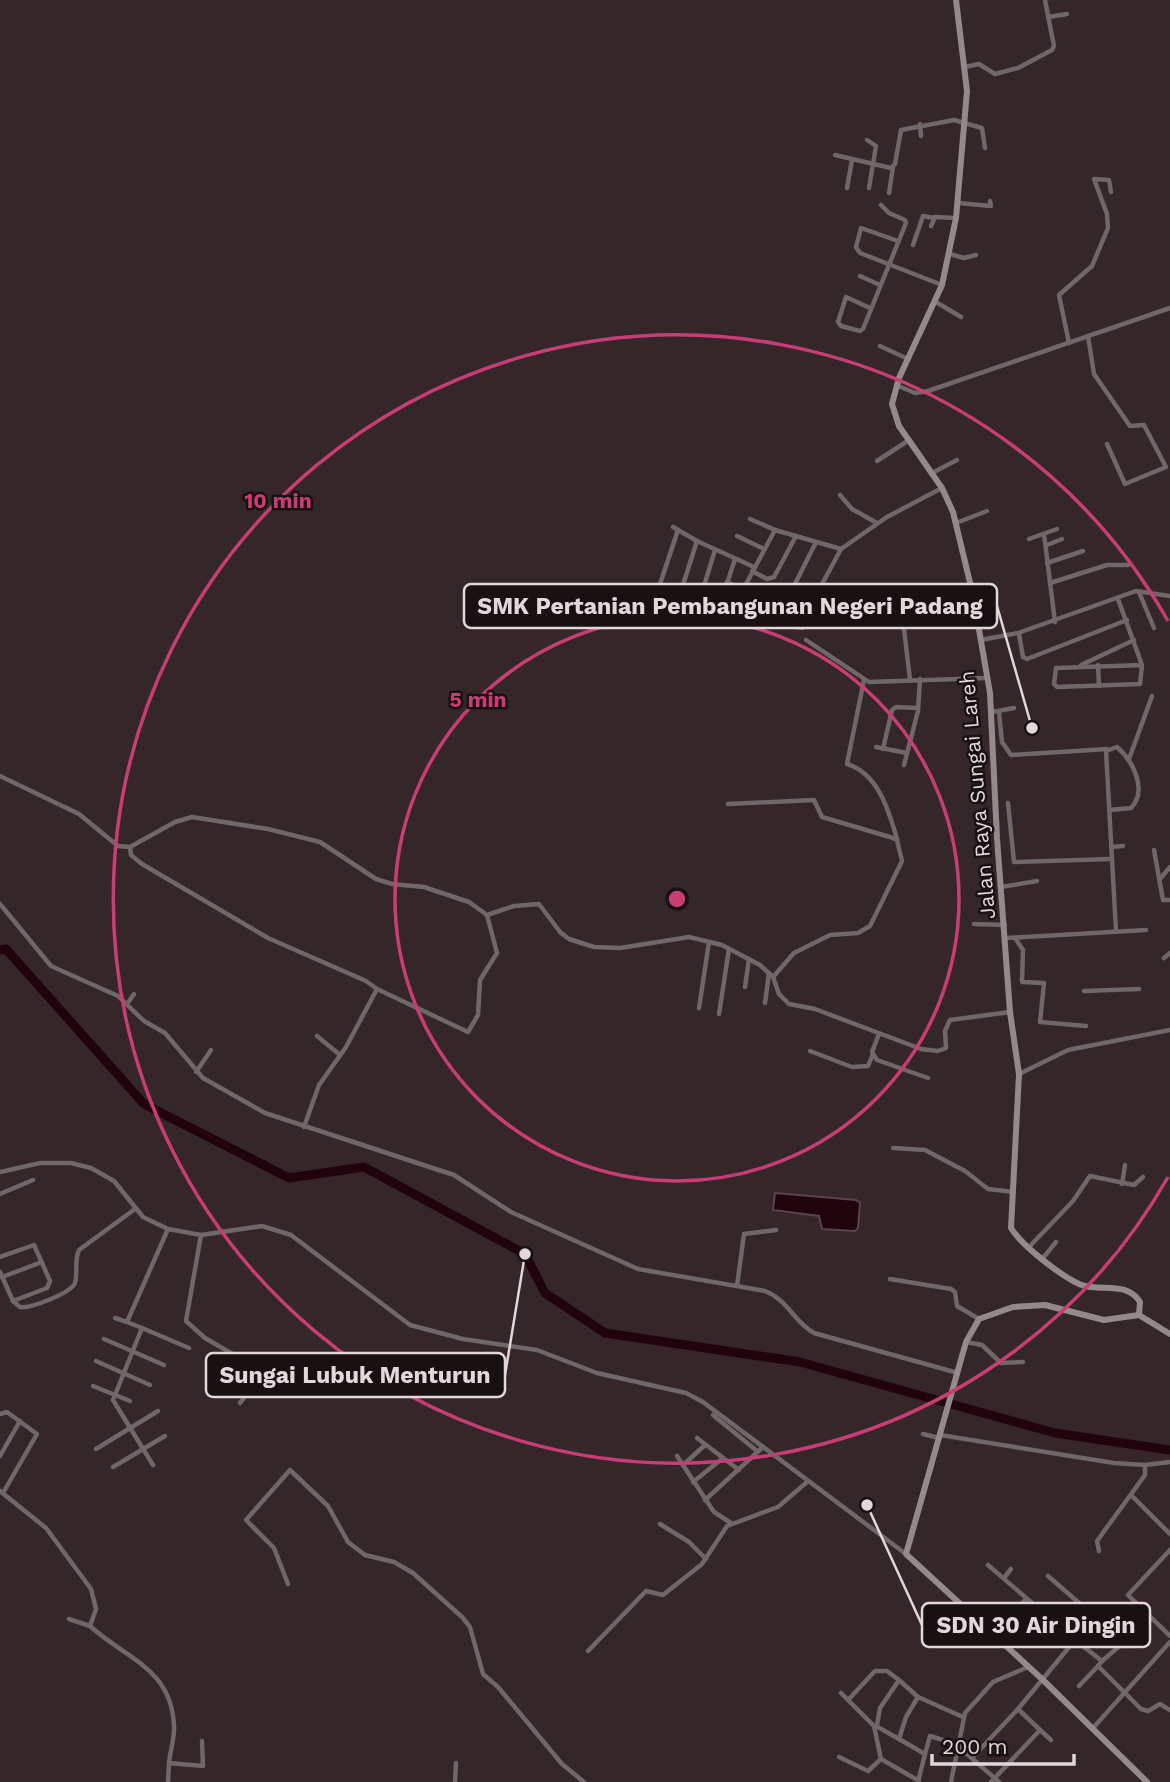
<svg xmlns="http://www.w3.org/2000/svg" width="1170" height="1782" viewBox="0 0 1170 1782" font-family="'Work Sans',sans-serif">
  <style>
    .water { fill: #21030c; stroke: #5b434a; stroke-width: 2 }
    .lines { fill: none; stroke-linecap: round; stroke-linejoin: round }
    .river { stroke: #21030c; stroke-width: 9 }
    .street { stroke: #6f6768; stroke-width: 4.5 }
    .secondary { stroke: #95898b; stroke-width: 6 }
    .ring { fill: none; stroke: #c83e74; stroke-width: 3.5 }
    .labels { text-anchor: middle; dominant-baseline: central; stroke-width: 5; stroke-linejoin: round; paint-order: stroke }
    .street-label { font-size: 21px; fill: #e2d8da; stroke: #181112 }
    .centre { fill: #c83e74; stroke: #181112; stroke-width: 3.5 }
    .ring-label { font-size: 21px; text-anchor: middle; font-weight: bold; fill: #c83e74; stroke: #181112; stroke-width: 5; stroke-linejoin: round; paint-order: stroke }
    .leader { fill: none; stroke: #e2d8da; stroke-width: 2.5 }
    .callout-dot { fill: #e2d8da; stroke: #181112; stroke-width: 2.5 }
    .callout { fill: #181112; stroke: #e2d8da; stroke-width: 2.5 }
    .callout-label { font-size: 23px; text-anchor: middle; font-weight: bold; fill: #e2d8da }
  </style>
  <rect width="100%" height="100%" fill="#352629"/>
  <!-- water -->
  <polygon class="water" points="775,1193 856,1200 860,1203 858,1228 855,1231 822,1229 819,1216 773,1210"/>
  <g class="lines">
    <!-- river -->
    <polyline class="river" points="0,950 6,949 144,1104 289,1178 364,1167 525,1254 545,1293 605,1333 800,1362 1055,1433 1170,1450"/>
    <!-- street -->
    <g class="street">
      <polyline points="1048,17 1067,14"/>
      <polyline points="965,67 979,64 995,74 1018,68 1052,50 1054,46 1045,0"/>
      <polyline points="920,124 921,136"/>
      <polyline points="867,140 876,146 869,188"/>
      <polyline points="835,155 891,168 895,164 901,130 954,120 982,128 985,148"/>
      <polyline points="847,188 852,160"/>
      <polyline points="889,193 893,167"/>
      <polyline points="958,203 991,206 990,201"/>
      <polyline points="931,226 935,217 956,218"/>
      <polyline points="898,241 861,228 856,247 860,253 942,285"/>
      <polyline points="913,245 923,216 934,218"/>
      <polyline points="950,254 964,258 976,255"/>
      <polyline points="860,276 880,285"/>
      <polyline points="936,302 961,317"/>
      <polyline points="870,308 846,297 838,322 841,326 860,331 863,329 906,223 905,220 889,213 881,205"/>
      <polyline points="1088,336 1094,374 1130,426 1144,425 1166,467 1125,484 1107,444"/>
      <polyline points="1069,343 1059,295 1092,266 1108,228 1107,214 1094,179 1109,180 1111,192"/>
      <polyline points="880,346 908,359"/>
      <polyline points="896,385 915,393 928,391 1170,308"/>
      <polyline points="877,461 909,440"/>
      <polyline points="932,473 957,460"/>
      <polyline points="840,495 852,509 877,523"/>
      <polyline points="750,519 775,530"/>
      <polyline points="956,523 987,511"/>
      <polyline points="673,527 697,541 754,567"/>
      <polyline points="1044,534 1055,622"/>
      <polyline points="737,536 764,549"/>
      <polyline points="1029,539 1057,529"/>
      <polyline points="1047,545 1062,539"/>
      <polyline points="1047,563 1083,551"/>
      <polyline points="752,571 767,579 774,577 796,536"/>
      <polyline points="727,582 783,608 816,542"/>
      <polyline points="1050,583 1107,565 1128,565"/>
      <polyline points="659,587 678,530"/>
      <polyline points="744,588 775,530 841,549"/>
      <polyline points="681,591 697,541"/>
      <polyline points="1139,592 1154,628"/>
      <polyline points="700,599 715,550"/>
      <polyline points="1118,599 1142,665 1140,684 1057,687 1054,684 1056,668 1142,665"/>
      <polyline points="721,603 763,622 802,628 827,612 820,588 841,549 887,517 942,488"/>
      <polyline points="719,608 735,559"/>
      <polyline points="902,615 930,605 973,597"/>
      <polyline points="763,622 772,604"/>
      <polyline points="904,629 910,680"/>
      <polyline points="1019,634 1023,657 1027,659 1127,620"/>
      <polyline points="806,640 869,682 987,678"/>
      <polyline points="981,640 1018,633 1136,591 1170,596"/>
      <polyline points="1081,665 1134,640"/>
      <polyline points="1098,665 1099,686"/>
      <path d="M864,680L847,764C878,773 889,811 897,839"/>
      <polyline points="992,712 1014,708"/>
      <polyline points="999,712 1002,742 1011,755 1107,749"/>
      <polyline points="876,747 907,753"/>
      <polyline points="883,749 892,710 896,707 918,708"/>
      <polyline points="1129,759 1152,696"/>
      <polyline points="904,765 918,711 920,679"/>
      <polyline points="0,776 79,814 118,846 130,847 175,822 192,817 268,829 320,842 376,879 392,884 424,887 469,902 487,915 514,906 539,904 560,932 569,939 594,947 620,948 689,937 722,945 760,965 773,977 779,994 789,1004 815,1009 921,1049 938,1051 946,1048 945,1031 950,1020 1010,1012"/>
      <polyline points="1008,803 1014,862 1111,859"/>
      <polyline points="728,804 814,800 822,817 890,837 897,840 902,861 870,926 858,933 830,935 794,953 773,977"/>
      <path d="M1109,810L1131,808C1148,790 1133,761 1117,747L1106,751C1109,811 1113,871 1116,931"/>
      <polyline points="130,847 131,855 142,864 268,938 366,981 377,989"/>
      <polyline points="1111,847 1123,846"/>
      <polyline points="1154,850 1163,900 1170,900"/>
      <polyline points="1160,879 1170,867"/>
      <polyline points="1001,887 1037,881"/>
      <path d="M0,904L51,966L118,996L144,1021L165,1033L203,1078L265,1113L454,1175L511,1212L638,1269L765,1291C788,1300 794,1322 814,1333L958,1373"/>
      <polyline points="974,924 1005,925"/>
      <polyline points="1007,938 1146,930"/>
      <polyline points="1015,938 1023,950 1022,982 1044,983 1040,1022 1086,1026"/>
      <polyline points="1164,958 1170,953"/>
      <polyline points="745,987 749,959"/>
      <polyline points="1084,991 1139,989"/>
      <polyline points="765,1003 769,973"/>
      <polyline points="127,1004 134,994"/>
      <polyline points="699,1008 709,942"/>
      <polyline points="719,1014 729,949"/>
      <polyline points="879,1034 872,1052 877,1060 928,1078"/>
      <polyline points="317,1036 340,1055"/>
      <polyline points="810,1051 852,1067 868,1066 873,1054"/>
      <polyline points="196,1072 211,1050"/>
      <polyline points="1019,1074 1068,1050 1170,1030"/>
      <polyline points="304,1127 319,1085 346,1047 377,989 468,1032 478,1015 480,980 497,953 487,915"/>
      <polyline points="893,1148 925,1150 965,1171 988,1189 1014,1192"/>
      <polyline points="0,1172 40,1163 71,1163 91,1168 114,1181 143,1217 168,1229 201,1235 262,1226 291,1235 410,1325 463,1339 537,1350 597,1373 686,1393 703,1402 906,1554"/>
      <polyline points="1122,1184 1125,1165"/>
      <polyline points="0,1194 33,1180"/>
      <polyline points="201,1235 186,1321 205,1338 260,1370 261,1376 240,1403"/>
      <polyline points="1029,1247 1073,1201 1090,1176 1134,1185 1143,1177"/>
      <polyline points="0,1257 34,1245 50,1281 47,1288 13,1301"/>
      <polyline points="1043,1258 1056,1242"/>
      <path d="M0,1272L13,1301L20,1307C30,1309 71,1293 75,1283C78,1272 74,1261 79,1250L135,1209"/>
      <polyline points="2,1277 42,1262"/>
      <polyline points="890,1279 951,1289 955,1292 957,1306 979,1319"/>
      <polyline points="737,1286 744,1234 776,1230"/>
      <polyline points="115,1318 127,1322"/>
      <polyline points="142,1328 189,1348"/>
      <polyline points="104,1339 164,1365"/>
      <polyline points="966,1342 982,1345 1001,1363 1023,1362"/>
      <polyline points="96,1361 150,1385"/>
      <polyline points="93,1386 130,1401"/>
      <polyline points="0,1414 7,1412 37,1434 3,1493"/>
      <polyline points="713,1415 757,1451"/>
      <polyline points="923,1434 939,1438"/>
      <polyline points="940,1435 1114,1463 1145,1465 1170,1462"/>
      <polyline points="697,1438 739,1470"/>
      <polyline points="96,1449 158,1411"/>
      <polyline points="0,1456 20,1421"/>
      <polyline points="677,1456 714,1512 731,1523"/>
      <polyline points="153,1465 113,1400 142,1328 127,1322 168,1229"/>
      <polyline points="683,1465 705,1445"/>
      <polyline points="113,1467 165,1436"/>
      <polyline points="693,1482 723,1458"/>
      <polyline points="0,1491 46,1528 91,1589 96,1609 90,1626 69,1619"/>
      <polyline points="1131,1495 1170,1534"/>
      <polyline points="705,1500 763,1447"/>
      <polyline points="660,1524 689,1542 706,1559"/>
      <polyline points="1170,1550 1128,1595 1170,1636"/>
      <polyline points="1099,1551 1097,1541 1145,1475 1145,1465"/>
      <polyline points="988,1565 1075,1640"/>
      <polyline points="1048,1576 1124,1642"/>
      <polyline points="1004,1578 1011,1569"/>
      <polyline points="288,1584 274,1548 246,1520 290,1470 328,1506 348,1542 365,1555 394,1562 413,1573 462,1617 470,1627 483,1674 498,1687 562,1764 584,1782"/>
      <path d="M90,1626C126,1659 171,1668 174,1725C175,1738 170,1751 169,1763"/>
      <polyline points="993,1634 1026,1599"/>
      <polyline points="588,1651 646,1591 663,1595 702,1564 727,1526 778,1507 807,1482"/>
      <polyline points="1102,1661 1151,1619"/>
      <polyline points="1079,1686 1098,1666"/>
      <polyline points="841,1693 874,1726 881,1759 919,1781"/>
      <polyline points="849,1699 875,1671 887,1671 899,1680"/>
      <polyline points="1018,1709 1075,1640 1102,1661 1098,1666 1141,1709 1148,1711 1160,1704 1170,1710"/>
      <polyline points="877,1725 880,1708 899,1680 918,1697"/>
      <polyline points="876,1726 899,1739"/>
      <polyline points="1093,1728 1170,1642"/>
      <polyline points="1040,1730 1051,1740"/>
      <polyline points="959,1747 999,1782"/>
      <polyline points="925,1754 930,1736 959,1745"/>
      <polyline points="839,1757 868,1771 881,1759"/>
      <polyline points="972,1758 1018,1709 1040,1730 991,1782"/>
      <polyline points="168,1782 169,1763 203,1766 202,1741"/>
      <polyline points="455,1782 456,1763"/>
      <polyline points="918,1782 925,1754 899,1739 906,1717 918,1697 963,1717"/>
      <polyline points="951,1782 965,1713 993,1682 1028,1667"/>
    </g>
    <!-- secondary -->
    <g class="secondary">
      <path d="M956,0L967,91L956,218L942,285L899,378L892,404L899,426L942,488L953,512L973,595L990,693L997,838L1010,1012L1019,1074L1011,1228C1022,1246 1060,1275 1079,1284C1100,1293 1126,1280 1140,1302L1139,1315"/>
      <polyline points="1147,1782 1043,1680 906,1554 966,1342 979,1319 1013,1307 1045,1305 1104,1320 1139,1315 1170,1334"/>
    </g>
  </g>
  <!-- distance rings -->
  <g class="ring">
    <circle cx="677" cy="899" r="282"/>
    <path d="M1168 1177A564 564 0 1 1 1168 621"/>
  </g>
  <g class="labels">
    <!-- street labels -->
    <g class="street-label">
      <text transform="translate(977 795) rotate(-95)">Jalan Raya Sungai Lareh</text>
    </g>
  </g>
  <circle cx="677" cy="899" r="10" class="centre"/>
  <g class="ring-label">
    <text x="278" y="508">10 min</text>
    <text x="478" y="707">5 min</text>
  </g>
  <!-- callouts -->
  <path class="leader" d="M1032 728L997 606M525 1254L505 1375M867 1505L922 1625"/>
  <g class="callout-dot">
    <circle cx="1032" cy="728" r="7"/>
    <circle cx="525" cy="1254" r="7"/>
    <circle cx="867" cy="1505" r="7"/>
  </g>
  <g class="callout">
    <rect x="464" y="584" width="533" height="44" rx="7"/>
    <rect x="206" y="1353" width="299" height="44" rx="7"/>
    <rect x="922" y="1603" width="228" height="44" rx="7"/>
  </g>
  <g class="callout-label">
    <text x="730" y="614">SMK Pertanian Pembangunan Negeri Padang</text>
    <text x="355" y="1383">Sungai Lubuk Menturun</text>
    <text x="1036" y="1633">SDN 30 Air Dingin</text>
  </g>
  <!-- scale -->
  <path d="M932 1754v10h142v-10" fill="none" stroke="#e2d8da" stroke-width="3.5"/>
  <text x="942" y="1754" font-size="21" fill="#e2d8da" stroke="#181112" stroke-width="5" paint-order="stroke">200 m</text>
</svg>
